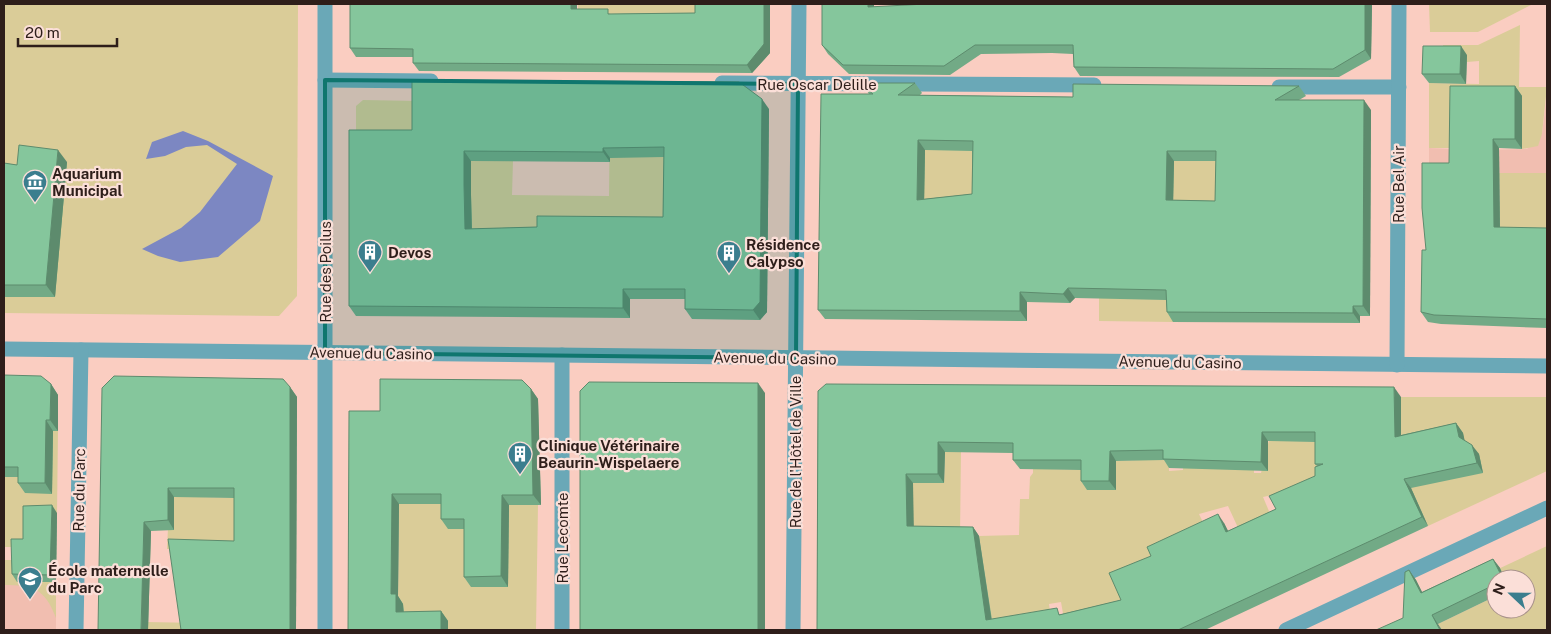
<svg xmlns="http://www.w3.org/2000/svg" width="1551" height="634" viewBox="0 0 1551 634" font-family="'Public Sans',sans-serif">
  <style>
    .built { fill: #f1beb0 }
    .green { fill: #dacc98 }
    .water { fill: #7c87c2 }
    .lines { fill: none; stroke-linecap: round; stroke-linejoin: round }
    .minor { stroke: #6aa8b7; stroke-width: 15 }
    .wall { fill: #72aa86; fill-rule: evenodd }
    .shaded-wall { fill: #5d8b6d }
    .building { fill: #85c69c; stroke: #5d8b6d; fill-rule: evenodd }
    .marked { fill: #0f766e; fill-opacity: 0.2; stroke: #0f766e; stroke-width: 4; stroke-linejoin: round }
    .labels { text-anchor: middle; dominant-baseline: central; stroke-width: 4.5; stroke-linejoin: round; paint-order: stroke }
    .street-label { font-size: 15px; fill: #2e1e1a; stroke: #fbdfd8 }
    .poi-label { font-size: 15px; font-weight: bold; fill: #2e1e1a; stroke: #fbdfd8; text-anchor: start }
  </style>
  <rect width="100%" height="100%" fill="#facdc1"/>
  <!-- built -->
  <g class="built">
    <polygon points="1547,94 1547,173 1429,173 1429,148 1478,150 1527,149 1542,134"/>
    <rect x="4" y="582" width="52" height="48"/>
  </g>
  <!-- green -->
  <g class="green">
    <polygon points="4,4 298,4 297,296 279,316 4,313"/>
    <polygon points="578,4 705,4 705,22 578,17"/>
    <polygon points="1429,4 1533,4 1478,32 1430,32"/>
    <polygon points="1520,25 1519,87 1547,87 1542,134 1538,146 1522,149 1522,96 1457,148 1429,148 1429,83 1479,84 1479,61 1467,62 1467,55 1443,56 1443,45 1478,45"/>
    <polygon points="363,100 419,101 513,161 512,195 609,196 610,102 671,157 670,227 489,273 356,140 356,106"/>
    <polygon points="979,149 979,204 924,218 924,150"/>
    <polygon points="1223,156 1222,211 1173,276 1173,322 1099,321 1099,298 1174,161"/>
    <polygon points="1499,173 1547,173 1547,265 1459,237 1500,202"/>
    <polygon points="1253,396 1254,473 1261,473 1269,440 1331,442 1321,484 1263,497 1274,523 1258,571 1228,506 1199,514 1226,571 1133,621 1065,625 1061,602 1049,604 1051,620 993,630 979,536 1019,535 1020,499 1029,499 1030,477 1033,473 1033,465 1049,469 1087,470 1116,490 1116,461 1139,460 1169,450 1169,471 1183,470 1183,434"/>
    <polygon points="1401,397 1547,397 1547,471 1428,526 1415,498 1362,438 1401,405"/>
    <polygon points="4,430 58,431 57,513 29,514 28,547 4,547"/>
    <polygon points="450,449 449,529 472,529 501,505 538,505 536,630 400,630 398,605 399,504"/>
    <polygon points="945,452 961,452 960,536 914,535 866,477 944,483"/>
    <polygon points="136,462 202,497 240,498 240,578 201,550 167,549 168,528 174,527 174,513"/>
    <polygon points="1547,546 1547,630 1442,630 1438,624 1490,599 1496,612 1503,609 1526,609 1526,579 1500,579 1496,570"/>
    <path d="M4,560H17L18,582H56V618C45,588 32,585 4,585Z"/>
    <polygon points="146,622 200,623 200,630 146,630"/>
  </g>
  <!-- water -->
  <polygon class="water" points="183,131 208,141 273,176 260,221 218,257 180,262 158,256 142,249 181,228 200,212 237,164 207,145 186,147 165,156 146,159 152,142"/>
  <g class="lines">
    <!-- minor -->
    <g class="minor">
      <polyline points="325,80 431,81"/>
      <polyline points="722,83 1094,85"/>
      <polyline points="1279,87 1399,87"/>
      <polyline points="4,349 1547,366"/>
      <polyline points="562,355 562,630"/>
      <polyline points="1397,365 1399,4"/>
      <polyline points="76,630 81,350"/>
      <polyline points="325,630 325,4"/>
      <polyline points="793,630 799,4"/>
      <polyline points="1286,630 1547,508"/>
    </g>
  </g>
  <!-- wall -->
  <g class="wall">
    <polygon points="350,4 577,4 577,9 611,14 695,13 695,4 770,4 770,53 752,73 419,71 413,63 413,57 356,57 350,48"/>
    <polygon points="822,4 874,4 874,7 1372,4 1371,59 1339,77 1080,76 1074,67 1073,54 1052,53 981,54 950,75 849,74 828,54 822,45"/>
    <polygon points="1467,55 1466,84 1429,83 1422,74"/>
    <path d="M861,83H915L922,93L920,95L1073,97L1299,86L1306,96L1299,100L1371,110L1370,316H1360V323L1173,322L1167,312L1166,300L1075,298L1070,303L1027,302V321L825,319L818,310L869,94ZM925,150L972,151V194L924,199ZM1174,161H1216L1215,201L1173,200Z"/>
    <polygon points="1515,86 1522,96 1522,149 1499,148 1500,228 1547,228 1547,328 1441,324 1428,322 1421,312 1426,250"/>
    <path d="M769,109L767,312L760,320L692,319L685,309V299H630V318L356,316L349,306L412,130ZM664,157L663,217L537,227L472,229L471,195V161L610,162V158Z"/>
    <polygon points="67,162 55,297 4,297 4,163 17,165"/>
    <polygon points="4,375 51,384 58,395 58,431 53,431 52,494 25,493 18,483 18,477 4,477"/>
    <polygon points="290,387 297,397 296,630 181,630 234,541 234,498 174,497 174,530 151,531 148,630 102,388"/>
    <polygon points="531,389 538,399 541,505 509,505 508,587 471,587 464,577 464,529 448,529 441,519 441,504 399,504 398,596 403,604 404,612 441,611 448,621 348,630 380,411"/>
    <path d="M818,391L1401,397V435L1456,423L1463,433L1464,440L1479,454L1483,473L1411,488L1428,526L1205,630H817ZM1268,441L1315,442V464L1317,466L1315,476L1276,509L1228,531L1224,523L1151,556L1121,600L1062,614L992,620L979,536L973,527L913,526V483H944L945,452L1013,453V460L1020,469L1081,470V481L1087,490H1116V461L1164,460L1169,468L1268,471Z"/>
    <polygon points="57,513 56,582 17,582 12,574 23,539"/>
    <polygon points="1493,559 1500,568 1496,579 1496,596 1438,624 1403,618 1409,570 1416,580 1422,592"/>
  </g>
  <!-- shaded-wall -->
  <g class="shaded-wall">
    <polygon points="571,4 577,4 577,17 571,9"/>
    <polygon points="764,4 770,4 770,53 752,73 747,65"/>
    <polygon points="868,4 874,4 874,16 868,7"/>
    <polygon points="1365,4 1372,4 1371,59 1365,50"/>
    <polygon points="1461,46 1467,55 1466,84 1460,74"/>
    <polygon points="1515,86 1522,96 1522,149 1515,139"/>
    <polygon points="762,99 769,109 767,312 760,320 753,310"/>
    <polygon points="1364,100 1371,110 1370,316 1363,306"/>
    <polygon points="1493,139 1499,148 1500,237 1494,227"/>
    <polygon points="918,140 925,150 924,210 917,200"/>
    <polygon points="603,148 610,158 610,162 603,152"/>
    <polygon points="58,150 67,162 55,297 46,285"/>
    <polygon points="464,151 471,161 471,195 472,239 465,229 464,185"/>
    <polygon points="1167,151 1174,161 1173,210 1166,200"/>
    <polygon points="1068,288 1075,298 1070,303 1063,294"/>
    <polygon points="623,289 630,299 630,318 623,308"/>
    <polygon points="1020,292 1027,302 1027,321 1020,311"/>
    <polygon points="1353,306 1360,316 1360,323 1353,313"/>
    <polygon points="758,383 765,393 765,630 758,630"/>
    <polygon points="51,384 58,395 58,431 50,420"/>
    <polygon points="290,387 297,397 296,630 290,630"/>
    <polygon points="1394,387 1401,397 1401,446 1395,437"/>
    <polygon points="531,389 538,399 541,505 533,495"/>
    <polygon points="46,420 53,431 52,494 45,483"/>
    <polygon points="1456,423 1463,433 1466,446 1459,437"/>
    <polygon points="1262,432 1268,441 1268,471 1261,462"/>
    <polygon points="938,442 945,452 944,483 938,474"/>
    <polygon points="1472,445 1479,454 1483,473 1477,463"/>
    <polygon points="1110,451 1116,461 1116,490 1109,481"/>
    <polygon points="906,474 913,483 914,535 907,526"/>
    <polygon points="1404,479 1411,488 1428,526 1422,517"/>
    <polygon points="168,488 174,497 174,530 168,520"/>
    <polygon points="392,494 399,504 398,596 403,604 404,622 396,612 391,594"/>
    <polygon points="502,495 509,505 508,587 501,576"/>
    <polygon points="52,505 57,513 56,582 50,575"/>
    <polygon points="1218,514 1224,523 1233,541 1226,532"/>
    <polygon points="144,522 151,531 148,630 141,630"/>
    <polygon points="973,527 979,536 993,630 986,620"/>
    <polygon points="1493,559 1500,568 1505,579 1503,579"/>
    <polygon points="1409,570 1416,580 1427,602 1421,593"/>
    <polygon points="441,611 448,621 448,630 441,630"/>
    <polygon points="1432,615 1442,630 1440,630"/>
  </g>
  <!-- building -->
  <g class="building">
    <polygon points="350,4 571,4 571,9 608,9 608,14 695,13 695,4 764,4 764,44 747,65 413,63 413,49 350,48"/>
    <polygon points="822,4 868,4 868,7 926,4 1365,4 1365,50 1333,69 1074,67 1073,45 975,45 944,66 843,65 822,45"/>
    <polygon points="1423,46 1461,46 1460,74 1422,74"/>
    <path d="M412,80L739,82L762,99L760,302L753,310L685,309V289H623V308L349,306V130H412ZM664,147L663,217L537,216V227L465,229L464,185V151L603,152V148Z"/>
    <path d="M861,83H915L898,95L1073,97V84L1299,86L1275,100H1364L1363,306H1353V313L1167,312L1166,290L1068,288L1063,294L1020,292V311L818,310L821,94H873ZM918,140L973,141L972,194L917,200ZM1167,151H1216L1215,201L1166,200Z"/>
    <polygon points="1450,86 1515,86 1515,139 1493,139 1494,227 1547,228 1547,319 1434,315 1421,312 1422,250 1426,250 1422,208 1422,163 1449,163"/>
    <polygon points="19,145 58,150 46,285 4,285 4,163 17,165"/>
    <polygon points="4,375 41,376 51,384 50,420 46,420 45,483 18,483 18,467 4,467"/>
    <polygon points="114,376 283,379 290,387 290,630 181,630 168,539 234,541 234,488 168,488 168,520 144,522 141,630 98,630 102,388"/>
    <polygon points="380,379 522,380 531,389 533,495 502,495 501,576 464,577 464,519 441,519 441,494 392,494 391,594 396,594 396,612 441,611 441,630 348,630 349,411 380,411"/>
    <polygon points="589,382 758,383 758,630 580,630 580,391"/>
    <path d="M826,384L1394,387L1395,437L1456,423L1459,437L1472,445L1477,463L1404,479L1422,517L1178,630H817L818,391ZM1262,432H1315V464H1323L1315,467V476L1269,496L1276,509L1226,532L1218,514L1147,547L1151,556L1109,573L1121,600L1059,615L1057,608L986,620L973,527L907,526L906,474H938V442L1013,443V460H1081V481H1109L1110,451L1163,450V459L1261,462Z"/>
    <polygon points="52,505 50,575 12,574 11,539 23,539 23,506"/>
    <polygon points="1493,559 1503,579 1496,579 1496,584 1432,615 1440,630 1376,630 1403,618 1405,572 1409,570 1421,593"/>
  </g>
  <!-- marked area -->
  <path class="marked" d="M325,80L798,84L796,358L325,353Z"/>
  <!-- icons -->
  <defs>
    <symbol id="museum-pin" viewBox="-11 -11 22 30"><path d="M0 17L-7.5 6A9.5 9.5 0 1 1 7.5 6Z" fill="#3b7e8e" stroke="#fbdfd8"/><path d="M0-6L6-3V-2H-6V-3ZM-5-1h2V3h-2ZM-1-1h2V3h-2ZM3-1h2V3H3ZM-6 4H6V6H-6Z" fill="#fff"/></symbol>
    <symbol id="building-pin" viewBox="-11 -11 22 30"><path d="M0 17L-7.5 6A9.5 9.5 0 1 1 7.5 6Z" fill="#3b7e8e" stroke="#fbdfd8"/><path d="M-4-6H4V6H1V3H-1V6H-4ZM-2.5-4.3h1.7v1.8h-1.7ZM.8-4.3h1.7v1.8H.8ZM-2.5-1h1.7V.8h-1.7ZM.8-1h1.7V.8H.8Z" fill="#fff"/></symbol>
    <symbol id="school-pin" viewBox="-11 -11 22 30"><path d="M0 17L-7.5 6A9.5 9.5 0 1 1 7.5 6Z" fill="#3b7e8e" stroke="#fbdfd8"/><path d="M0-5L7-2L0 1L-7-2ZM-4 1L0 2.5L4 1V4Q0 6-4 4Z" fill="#fff"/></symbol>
  </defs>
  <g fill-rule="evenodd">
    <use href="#museum-pin" x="21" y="168" width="28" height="38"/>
    <use href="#building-pin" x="356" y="238" width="28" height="38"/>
    <use href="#building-pin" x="715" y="239" width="28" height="38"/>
    <use href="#building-pin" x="506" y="440" width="28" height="38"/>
    <use href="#school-pin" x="16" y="565" width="28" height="38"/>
  </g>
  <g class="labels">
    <!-- street labels -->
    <g class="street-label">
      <text x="817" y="84">Rue Oscar Delille</text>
      <text transform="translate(1398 184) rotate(-90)">Rue Bel Air</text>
      <text transform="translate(325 272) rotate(-90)">Rue des Poilus</text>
      <text transform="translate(371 353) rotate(1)">Avenue du Casino</text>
      <text transform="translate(775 358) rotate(1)">Avenue du Casino</text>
      <text transform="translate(1180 362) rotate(1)">Avenue du Casino</text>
      <text transform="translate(795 452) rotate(-90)">Rue de l'Hôtel de Ville</text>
      <text transform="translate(79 490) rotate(-89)">Rue du Parc</text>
      <text transform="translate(562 538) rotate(-90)">Rue Lecomte</text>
    </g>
    <!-- poi labels -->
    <g class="poi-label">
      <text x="52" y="173">Aquarium<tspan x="52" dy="17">Municipal</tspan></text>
      <text x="746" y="244">Résidence<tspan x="746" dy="17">Calypso</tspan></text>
      <text x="388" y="252">Devos</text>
      <text x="538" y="445">Clinique Vétérinaire<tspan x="538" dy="17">Beaurin-Wispelaere</tspan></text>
      <text x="48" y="570">École maternelle<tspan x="48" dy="17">du Parc</tspan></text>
    </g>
  </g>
  <!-- border -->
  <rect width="1551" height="634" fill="none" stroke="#2e1e1a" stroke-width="10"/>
  <!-- north arrow -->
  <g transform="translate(1511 594) rotate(292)"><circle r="24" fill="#fbdfd8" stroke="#a9928c"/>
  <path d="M0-4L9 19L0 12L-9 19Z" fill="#3b7e8e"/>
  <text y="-8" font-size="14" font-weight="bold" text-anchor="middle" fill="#2e1e1a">N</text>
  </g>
  <!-- scale -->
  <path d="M18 38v8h99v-8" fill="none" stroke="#2e1e1a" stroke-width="2.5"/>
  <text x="25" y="38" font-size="15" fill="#2e1e1a" stroke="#fbdfd8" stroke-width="4" paint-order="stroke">20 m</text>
</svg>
